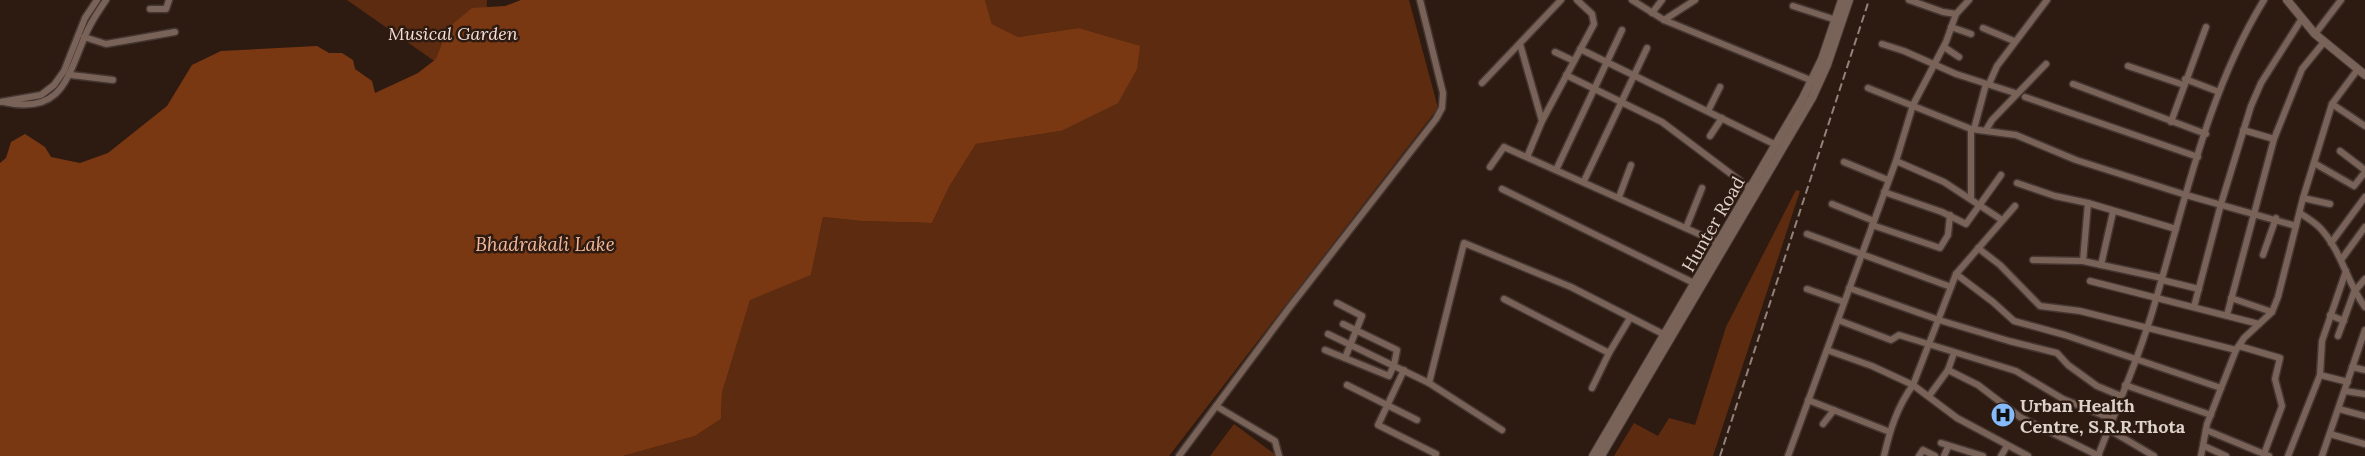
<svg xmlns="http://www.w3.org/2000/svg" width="2365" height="456" viewBox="0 0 2365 456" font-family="Lora,serif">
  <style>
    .green { fill: #5d2b10 }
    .water { fill: #7a3812 }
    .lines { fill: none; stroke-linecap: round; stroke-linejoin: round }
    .minor-casing { stroke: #453632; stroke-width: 9 }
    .tertiary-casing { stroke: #453632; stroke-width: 10 }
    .minor { stroke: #796358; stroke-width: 6 }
    .tertiary { stroke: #796358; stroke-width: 8 }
    .rail { stroke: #91837b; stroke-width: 2; stroke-dasharray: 8 4; stroke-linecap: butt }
    .labels { text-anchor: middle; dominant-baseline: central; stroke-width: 5; stroke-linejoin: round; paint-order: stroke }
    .park-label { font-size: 18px; font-style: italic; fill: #f3ddd4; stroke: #2d1b12 }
    .street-label { font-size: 18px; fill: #ded2cc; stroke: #2d1b12 }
    .poi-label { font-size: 18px; font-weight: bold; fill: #ded2cc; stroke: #2d1b12; text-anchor: start }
    .water-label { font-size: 19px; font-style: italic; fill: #f2b699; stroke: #2d1b12 }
  </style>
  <rect width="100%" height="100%" fill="#2d1b12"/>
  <!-- green -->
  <g class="green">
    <polygon points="347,0 487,0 483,95"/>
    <polygon points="985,0 1409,0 1438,108 1169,456 623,456 695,436 721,419 722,393 750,299 811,275 823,217 861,221 932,223 949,187 976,144 1061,131 1078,28 1018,37 992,24"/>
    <polygon points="1796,190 1800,191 1713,456 1614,456 1634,423 1658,436 1669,418 1695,425 1726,327"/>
    <polygon points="1234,424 1277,456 1210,456"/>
  </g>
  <!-- water -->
  <polygon class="water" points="521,0 985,0 992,24 1018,37 1078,28 1140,46 1137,69 1118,103 1061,131 976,144 949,187 932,223 861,221 823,217 811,275 750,300 722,393 721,419 695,436 623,456 0,456 0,163 6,158 11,142 25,134 45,147 51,157 80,163 108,153 167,106 192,65 221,51 317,46 329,53 342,53 353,60 355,69 372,81 375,93 418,73 436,59 448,28 472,8 505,6"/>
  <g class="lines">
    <defs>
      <g id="minor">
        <polyline points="1632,0 1664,20 1815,82"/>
        <polyline points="1909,0 1943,12 1956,14 1969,0"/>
        <polyline points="1793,6 1836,20"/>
        <polyline points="150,9 166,9 169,0"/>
        <polyline points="1652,13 1662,0"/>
        <polyline points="1664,20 1695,0"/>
        <polyline points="1951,27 1971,34"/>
        <polyline points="1983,28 2014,41"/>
        <polyline points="2315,34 2341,0"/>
        <polyline points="84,37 106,44 175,32"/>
        <polyline points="1520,44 1542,121"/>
        <polyline points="1882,44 1904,51 1956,74 2015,93"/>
        <polyline points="1944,47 1959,57"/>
        <polyline points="1580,49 1776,145"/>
        <polyline points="1555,52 1574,61"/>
        <polyline points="2128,66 2184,85"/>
        <polyline points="71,75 113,80"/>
        <polyline points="1566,75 1662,122 1751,189"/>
        <polyline points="2185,79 2219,92"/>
        <polyline points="1482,83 1561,0"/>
        <polyline points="1989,84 1997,66 2047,0"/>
        <polyline points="2073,84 2206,134"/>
        <polyline points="1868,88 1971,129 2016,135 2076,160 2186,195 2296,226"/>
        <polyline points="2025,97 2198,157"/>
        <polyline points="0,102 41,95 54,85 64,71 85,18 97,0"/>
        <path d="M4,102C61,115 67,79 85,36C90,23 98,12 106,0"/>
        <polyline points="2332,104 2365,126"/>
        <polyline points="1708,111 1720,87"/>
        <polyline points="2171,122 2206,27"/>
        <polyline points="1971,129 1971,199"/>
        <polyline points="1974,129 1986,84"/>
        <polyline points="1986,130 1992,120 2046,64"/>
        <polyline points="2243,130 2274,139"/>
        <polyline points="1710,136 1722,118"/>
        <polyline points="2340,151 2365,170"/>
        <polyline points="1527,157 1542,121 1594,24 1592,14 1577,0"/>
        <polyline points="1896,161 1944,182 2002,220"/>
        <polyline points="1844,162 1888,180"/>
        <polyline points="2314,163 2354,186 2365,172"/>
        <polyline points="1490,167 1504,147 1506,148 1719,243"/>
        <polyline points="1556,170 1622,30"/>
        <polyline points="1584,181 1647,48"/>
        <polyline points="2017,183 2055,196 2088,203 2176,229"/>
        <polyline points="1502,189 1698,285"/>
        <polyline points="1884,192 1942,212 1966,224 2001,175"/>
        <polyline points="1619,197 1631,165"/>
        <polyline points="2303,198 2330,204"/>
        <polyline points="1832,204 1874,221"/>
        <path d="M2300,213C2307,218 2316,223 2321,229C2342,252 2347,283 2365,307"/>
        <polyline points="1872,225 1940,248 1948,235 1950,215"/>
        <polyline points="1686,228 1702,188"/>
        <polyline points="1807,234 1951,287"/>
        <polyline points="2331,243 2365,197"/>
        <polyline points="1978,248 2000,265 2040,306 2080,311 2236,350"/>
        <polyline points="2263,255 2276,218"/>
        <polyline points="2033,260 2083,261 2162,278"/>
        <polyline points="2341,260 2365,227"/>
        <polyline points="2083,261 2088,203"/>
        <polyline points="2101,265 2113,212"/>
        <polyline points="1956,274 1993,302 2014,321 2065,335 2221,388"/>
        <polyline points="2162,280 2199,289"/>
        <polyline points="2090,281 2259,324"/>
        <polyline points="1849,288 1939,320 2009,341 2057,353 2068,365 2097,386 2121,396"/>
        <polyline points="1807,289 1844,302"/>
        <polyline points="2231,298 2272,312"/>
        <polyline points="1504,299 1609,353 1630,318"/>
        <polyline points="1337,303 1362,316 1345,358"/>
        <polyline points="2194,307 2221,204 2251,106 2261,83 2301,20"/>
        <polyline points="2227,315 2274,139 2302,69 2324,42"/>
        <polyline points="2330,315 2344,321"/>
        <polyline points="1838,320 1891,340 1899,335 2016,371 2063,399 2112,419"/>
        <polyline points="1328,334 1429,383 1502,430"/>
        <polyline points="2338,336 2354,292 2365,279"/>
        <polyline points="2239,346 2280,358 2275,379 2282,406 2264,454"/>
        <polyline points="1325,350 1389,376 1394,365 1397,350 1343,324"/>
        <polyline points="1827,350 1872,366 1913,385 1957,418 2028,456"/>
        <polyline points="1954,353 1948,370 1978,385 2020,417 2099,456"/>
        <polyline points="2352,367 2365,370"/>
        <polyline points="1404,370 1378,425 1436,454 1435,456"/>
        <polyline points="2320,375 2322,341 2346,271"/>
        <polyline points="1429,383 1464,243 1571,287 1665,335"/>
        <polyline points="1347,385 1417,420"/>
        <polyline points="2125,385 2211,415"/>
        <polyline points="1592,388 1609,353"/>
        <polyline points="2345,391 2365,394"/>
        <polyline points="1929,396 1948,370"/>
        <polyline points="1808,400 1890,432"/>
        <polyline points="1216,406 1275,441 1279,456"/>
        <polyline points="2339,409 2365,416"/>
        <polyline points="1823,424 1834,410"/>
        <polyline points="2108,429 2154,456"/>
        <polyline points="2206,430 2269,456"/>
        <polyline points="2330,434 2365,444"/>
        <polyline points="1941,443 1983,456"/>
        <polyline points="2204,446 2226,456"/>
        <polyline points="1179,456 1289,308 1436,119 1442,108 1443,93 1420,0"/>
        <polyline points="1788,456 1896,161 1913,105 1946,42 1956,14"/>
        <path d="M1884,456C1890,430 1897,407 1913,385L1956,274L2015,206"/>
        <polyline points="1919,456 1923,450 1935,456"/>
        <polyline points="1944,456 1948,447"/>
        <polyline points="2001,456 2007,446"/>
        <path d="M2098,456C2118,404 2141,353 2156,299C2186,198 2208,91 2264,0"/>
        <polyline points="2201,456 2207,424 2236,350 2244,338 2272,312 2278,297 2303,198 2332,104 2358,69"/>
        <polyline points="2288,456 2320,375 2348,382"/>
        <polyline points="2322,456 2365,330"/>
      </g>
      <g id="tertiary">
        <polyline points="2287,0 2315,34 2365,75"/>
        <polyline points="1593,456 1803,98 1822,59 1842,0"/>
        <polyline points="1601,456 1812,98 1827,65 1849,0"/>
      </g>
    </defs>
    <!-- minor casing -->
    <use href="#minor" class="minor-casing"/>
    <!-- tertiary casing -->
    <use href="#tertiary" class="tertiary-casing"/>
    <!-- minor -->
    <use href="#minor" class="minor"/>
    <!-- tertiary -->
    <use href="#tertiary" class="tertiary"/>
    <!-- rail -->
    <polyline class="rail" points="1720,456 1869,0"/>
  </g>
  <!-- icons -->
  <defs>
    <symbol id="hospital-disc" viewBox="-11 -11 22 22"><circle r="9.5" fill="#85bbfb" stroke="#2d1b12"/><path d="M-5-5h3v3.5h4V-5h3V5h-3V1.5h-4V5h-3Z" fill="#111"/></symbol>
  </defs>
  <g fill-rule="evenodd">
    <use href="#hospital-disc" x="1989" y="401" width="28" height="28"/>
  </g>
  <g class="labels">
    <!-- park labels -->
    <g class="park-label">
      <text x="453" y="33">Musical Garden</text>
    </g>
    <!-- street labels -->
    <g class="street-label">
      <text transform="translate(1713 224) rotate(-60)">Hunter Road</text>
    </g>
    <!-- poi labels -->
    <g class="poi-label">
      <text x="2020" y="405">Urban Health<tspan x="2020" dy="21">Centre, S.R.R.Thota</tspan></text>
    </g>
    <!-- water labels -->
    <g class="water-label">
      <text x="545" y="244">Bhadrakali Lake</text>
    </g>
  </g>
</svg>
